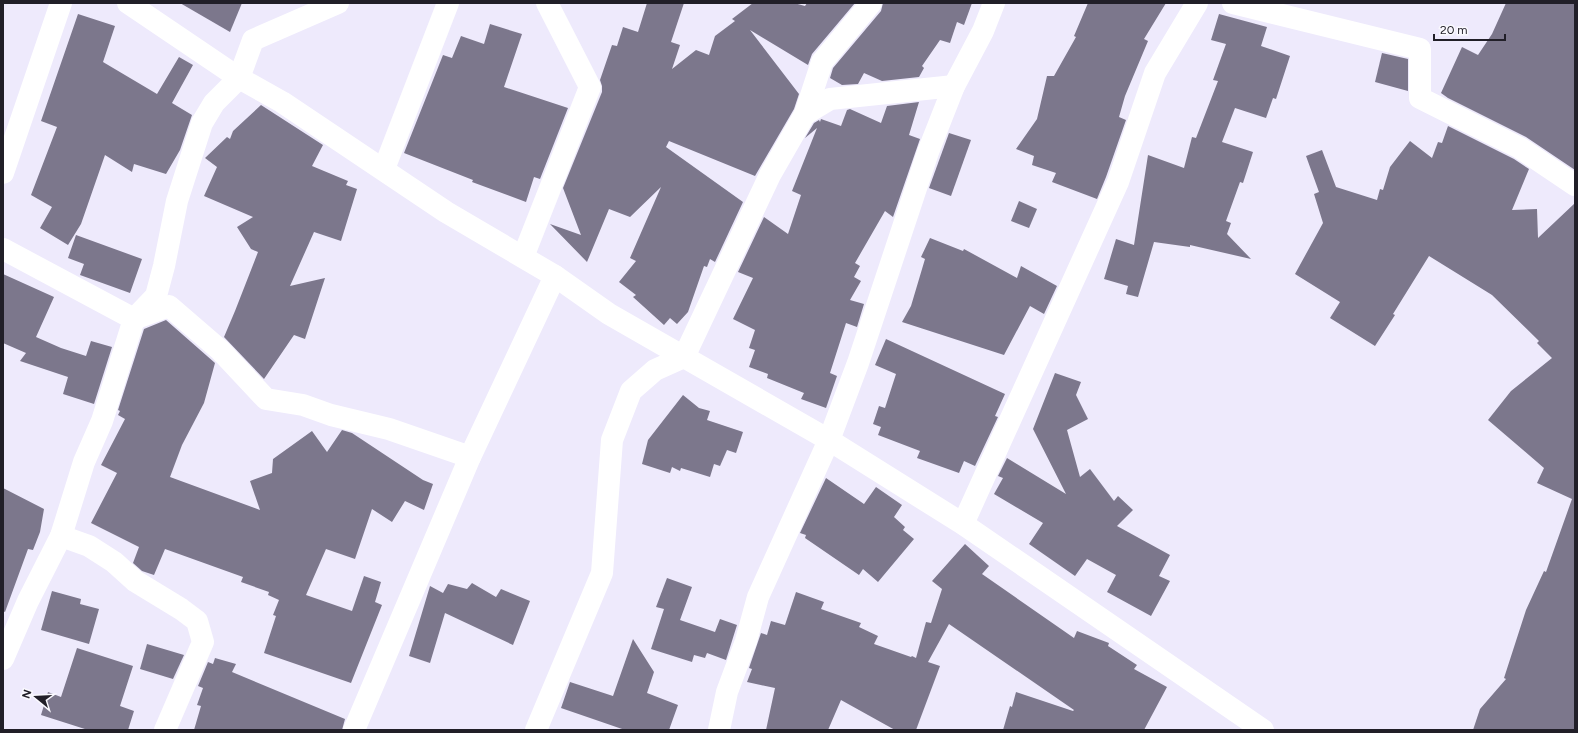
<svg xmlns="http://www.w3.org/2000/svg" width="1578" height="733" viewBox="0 0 1578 733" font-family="Figtree,sans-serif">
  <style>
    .building { fill: #7c778c }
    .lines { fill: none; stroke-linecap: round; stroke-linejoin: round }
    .street { stroke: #fff; stroke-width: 22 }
  </style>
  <rect width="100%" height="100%" fill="#eeeafc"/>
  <!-- building -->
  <g class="building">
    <polygon points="180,3 242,3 230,32"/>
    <polygon points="647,3 684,3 671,42 680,45 672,69 696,50 709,55 715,36 735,21 732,19 753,3 794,3 805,6 807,3 855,3 812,54 808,65 750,30 799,94 794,109 755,176 669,141 666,147 743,202 715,262 710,259 707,267 704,266 688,312 677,324 670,318 664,325 633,297 636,295 619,282 636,261 630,258 661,187 630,217 609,209 587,262 550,224 581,235 563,188 602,92 602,86 600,80 612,45 617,46 623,27 638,32"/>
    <polygon points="883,3 972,3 964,25 957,22 950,43 940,40 922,66 924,68 919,77 882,81 864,73 858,84 842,85 830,78 833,68 881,11"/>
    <polygon points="1088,3 1166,3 1144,39 1148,41 1125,96 1119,117 1126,120 1106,177 1097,199 1052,182 1056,173 1032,165 1034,156 1016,149 1037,119 1047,76 1054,76 1076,37 1074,36"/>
    <polygon points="1506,3 1575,3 1575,170 1526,137 1448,98 1441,93 1462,47 1478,55 1492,34"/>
    <polygon points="78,14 115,26 103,62 157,94 179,57 193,65 172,103 192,115 180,150 166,174 134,164 132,172 105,155 81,224 68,245 40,228 52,207 31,195 57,127 41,121"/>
    <polygon points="1219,14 1267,27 1261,46 1290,56 1276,99 1273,98 1266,118 1235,108 1222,142 1253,152 1243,183 1240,182 1226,221 1231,223 1227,234 1251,259 1190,245 1190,247 1154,242 1138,297 1126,294 1128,286 1104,279 1116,239 1134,245 1148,155 1184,168 1192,137 1196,138 1218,81 1213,80 1226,44 1211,40"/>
    <polygon points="490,24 522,34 504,87 568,108 540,179 534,177 526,202 472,182 473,180 404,153 443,55 452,58 461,36 484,44"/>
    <polygon points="1382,53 1408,59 1408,91 1375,82"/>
    <polygon points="919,102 909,135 920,139 893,217 885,211 855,263 860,266 854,277 861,281 850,300 864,304 857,327 846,323 830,373 837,376 826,408 801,399 804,393 767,378 768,374 749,367 755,350 749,348 755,330 733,319 753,278 738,272 764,217 788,234 801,195 792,191 817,128 805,138 814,123 819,120 820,122 821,119 841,126 847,110 850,109 881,123 887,106"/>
    <polygon points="261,105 323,145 312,166 348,181 346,185 357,189 341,241 314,232 290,286 325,278 305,339 294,335 264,379 224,337 235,311 258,252 251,249 237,227 253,217 204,196 217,167 205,158 227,137 230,139 233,131"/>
    <polygon points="1448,126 1514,159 1529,169 1512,210 1537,209 1538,238 1575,203 1575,730 1473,730 1480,709 1506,679 1504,678 1526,610 1544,571 1546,572 1572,499 1537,483 1544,468 1488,420 1511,391 1552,358 1537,343 1539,341 1492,295 1429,256 1393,314 1395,315 1375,346 1330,318 1340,302 1295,274 1323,223 1314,194 1319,192 1306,156 1322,150 1336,187 1377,200 1380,189 1383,190 1390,167 1410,141 1432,158 1438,142 1442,143"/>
    <polygon points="949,133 971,140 951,196 929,188"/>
    <polygon points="1019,201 1037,209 1029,228 1011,221"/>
    <polygon points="76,235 142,259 130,293 80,275 84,264 68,258"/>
    <polygon points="930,238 963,251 964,249 1017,278 1021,266 1057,286 1044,314 1030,306 1004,355 902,322 911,306 925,259 921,257"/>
    <polygon points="3,274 54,297 36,337 61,348 86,356 91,341 112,347 94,404 63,394 68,377 20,361 26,353 3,343"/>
    <polygon points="166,320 215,363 204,403 182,445 170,477 260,510 250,481 272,473 273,459 312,431 327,452 342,430 352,433 423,480 433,484 424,510 405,501 392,522 372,509 355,559 326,549 306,595 352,611 364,576 381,582 375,602 382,605 351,683 264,653 276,616 273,615 279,600 268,595 269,592 241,582 243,577 165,549 154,575 142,571 133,563 139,547 91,523 117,473 101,465 125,419 118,415 120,411 118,410 144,329"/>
    <polygon points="886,339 1005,394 995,416 998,417 975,466 964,461 959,473 917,458 920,451 878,435 881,427 873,424 879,406 885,408 896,374 875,365"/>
    <polygon points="1055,373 1081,382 1076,395 1088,419 1067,430 1080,477 1090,469 1114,501 1118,496 1133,510 1117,526 1170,555 1159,576 1170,581 1151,616 1107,592 1116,575 1087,559 1075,576 1029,544 1043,523 994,494 1003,478 998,476 1007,458 1066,494 1033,429"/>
    <polygon points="683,395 699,408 710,411 707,420 743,432 736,453 727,450 720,466 714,464 710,477 681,468 680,471 672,467 670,473 642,464 648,440"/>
    <polygon points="826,478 864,504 876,487 902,505 894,517 905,527 903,530 914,539 878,582 863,569 859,575 805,538 806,535 800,533"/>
    <polygon points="3,488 44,509 40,532 33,550 28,549 5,612 3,611"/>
    <polygon points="965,544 989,566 982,574 1074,638 1077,631 1109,643 1108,646 1137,665 1134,669 1167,687 1144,730 1003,730 1010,706 1012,707 1016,692 1073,711 1074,710 949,624 928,662 940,666 916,730 895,730 841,700 828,730 766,730 775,688 747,682 752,669 749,668 761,633 767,635 771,621 785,625 796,592 824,602 821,609 861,623 859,627 878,636 874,644 911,657 912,656 916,658 926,622 931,623 942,589 932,581"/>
    <polygon points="667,578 692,587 680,620 715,632 720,619 737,625 726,660 707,653 705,658 694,655 692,662 651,649 664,609 656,607"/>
    <polygon points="472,583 496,597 501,589 530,601 513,645 445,613 430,663 409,656 430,586 443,593 448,584 467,589"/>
    <polygon points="52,591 81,599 80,604 99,609 89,644 41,630"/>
    <polygon points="633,639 654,672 647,693 678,705 669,730 625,730 561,708 570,682 613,696"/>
    <polygon points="147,644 184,655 173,679 140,669"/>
    <polygon points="77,648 133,666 120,706 134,711 128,730 88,730 41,715 48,692 61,697"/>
    <polygon points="215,658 236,664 232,672 345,719 342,730 194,730 201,706 197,705 203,688 198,686 208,662 213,664"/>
  </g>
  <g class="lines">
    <!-- street -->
    <g class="street">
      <polyline points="128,3 239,78 282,102 446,212 555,276 609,314 829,440 963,524 1263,730"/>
      <polyline points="1233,3 1420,49 1420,98 1520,148 1575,185"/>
      <polyline points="805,114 830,99 954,86"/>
      <polyline points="384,169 448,3"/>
      <polyline points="3,173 61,3"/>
      <polyline points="3,249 134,319 169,306 220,350 266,399 303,405 331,415 389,429 470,457"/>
      <polyline points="523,257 590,87 547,3"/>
      <polyline points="963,524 1118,182 1155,73 1197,3"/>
      <polyline points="61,536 89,546 114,562 135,581 181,609 197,621 203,642 165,730"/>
      <polyline points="3,659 28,601 61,536 84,462 102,421 134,319 156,296 164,266 177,201 202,123 214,103 239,78 253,40 338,3"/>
      <polyline points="354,730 470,457 555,276"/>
      <polyline points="536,730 602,573 612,440 631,391 655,370 684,357 770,175 805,114 822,62 871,3"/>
      <polyline points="719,730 727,692 746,641 758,597 829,440 858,363 928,152 954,86 983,31 994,3"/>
    </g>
  </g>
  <!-- border -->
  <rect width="1578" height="733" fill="none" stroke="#211f28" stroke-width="8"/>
  <!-- north arrow -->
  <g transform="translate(36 697) rotate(288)" stroke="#faf9fe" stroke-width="3" paint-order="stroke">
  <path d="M0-3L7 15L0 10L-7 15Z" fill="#211f28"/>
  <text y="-6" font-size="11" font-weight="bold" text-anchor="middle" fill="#211f28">N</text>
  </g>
  <!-- scale -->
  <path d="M1434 34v6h71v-6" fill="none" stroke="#211f28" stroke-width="2"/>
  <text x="1440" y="34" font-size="12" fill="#211f28" stroke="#faf9fe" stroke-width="3" paint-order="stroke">20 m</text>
</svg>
